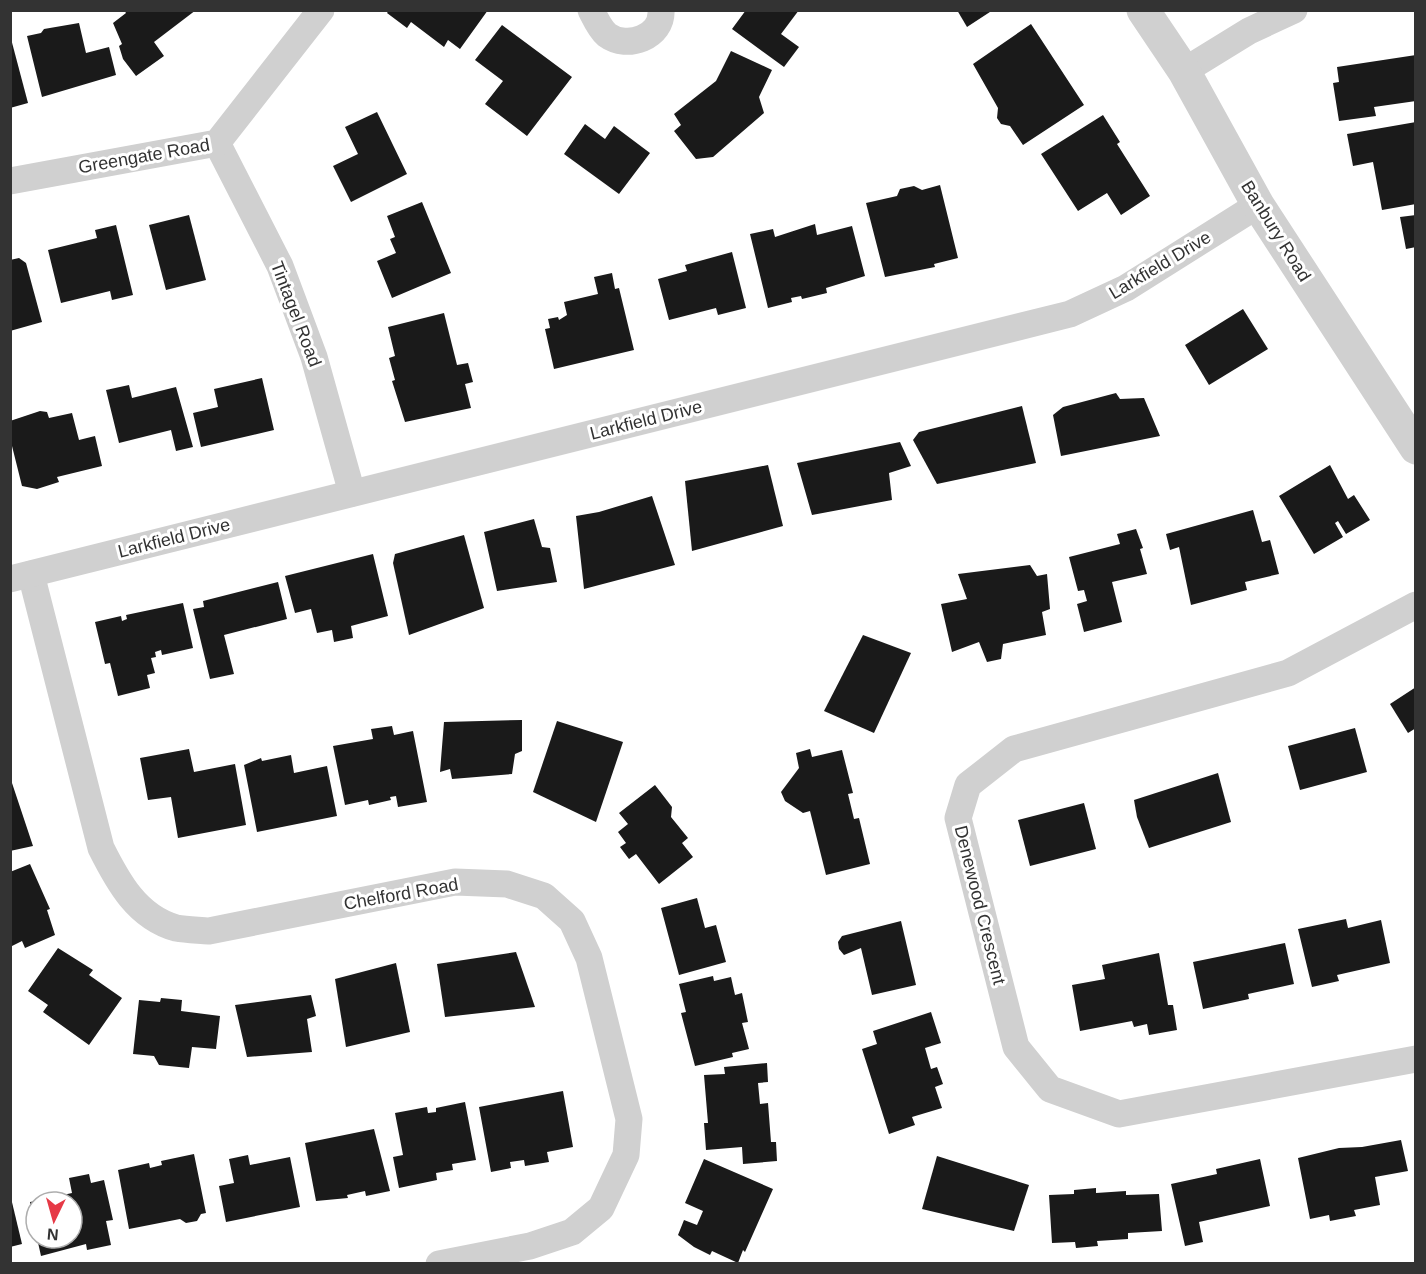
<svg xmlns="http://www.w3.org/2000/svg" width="1426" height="1274" viewBox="0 0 1426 1274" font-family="Helvetica,sans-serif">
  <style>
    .building { fill: #1a1a1a }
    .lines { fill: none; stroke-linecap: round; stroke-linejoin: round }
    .minor { stroke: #d0d0d0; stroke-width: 27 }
    .tertiary { stroke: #d0d0d0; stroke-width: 33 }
    .labels { text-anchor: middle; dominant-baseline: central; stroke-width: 6; stroke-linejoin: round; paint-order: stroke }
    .street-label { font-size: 18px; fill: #333; stroke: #fff }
  </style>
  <rect width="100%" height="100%" fill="#fff"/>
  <!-- building -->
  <g class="building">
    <polygon points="124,10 196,10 154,42 164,56 136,76 123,59 119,46 122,44 113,23 126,13"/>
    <polygon points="389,10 488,10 460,49 448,40 444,47 411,22 407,28 387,13"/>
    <polygon points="746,10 799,10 781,34 799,47 784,67 732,29"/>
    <polygon points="957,10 993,10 967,27"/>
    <polygon points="79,23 86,53 109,47 116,75 42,97 27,36 41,33 44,29"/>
    <polygon points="1031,24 1084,105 1023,145 1010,126 1001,124 997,118 998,108 973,64"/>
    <polygon points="502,25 572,77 527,136 485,104 503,81 475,60"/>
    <polygon points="10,35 28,103 10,108"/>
    <polygon points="731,51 772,70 759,97 764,113 713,157 696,159 674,131 681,125 674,114 716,81"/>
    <polygon points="1416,55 1416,101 1374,107 1376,116 1339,121 1333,83 1339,82 1337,67"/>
    <polygon points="377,112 407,174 351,202 333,166 358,154 345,127"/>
    <polygon points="1103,115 1120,142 1117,144 1150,196 1121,215 1107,193 1078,211 1041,154"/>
    <polygon points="1416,122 1416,204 1382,210 1373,162 1353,166 1347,134"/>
    <polygon points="585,124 605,139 614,126 650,153 619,194 564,154"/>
    <polygon points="940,185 958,258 934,264 935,267 885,277 866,203 897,196 900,189 914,186 922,190"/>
    <polygon points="422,202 451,273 392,298 377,261 396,253 390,239 395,237 387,216"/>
    <polygon points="189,215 206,280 166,290 149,225"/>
    <polygon points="1416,215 1416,247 1406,249 1400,217"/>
    <polygon points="815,224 817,235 852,226 865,276 826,288 827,293 802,299 801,296 791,298 792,302 768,308 750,234 773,229 775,237"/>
    <polygon points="116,225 133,295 112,300 110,291 61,303 48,250 97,238 95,230"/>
    <polygon points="732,252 746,308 718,315 716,308 669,320 658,279 687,271 685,265"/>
    <polygon points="19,258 26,263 42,322 10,331 10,260"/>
    <polygon points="612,273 615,289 619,288 634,350 554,369 545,329 550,328 548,319 558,317 559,320 567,315 564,302 598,294 594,277"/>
    <polygon points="1243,309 1268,349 1209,385 1185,345"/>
    <polygon points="444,313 457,365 468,363 473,382 465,384 471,408 405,422 392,381 395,380 389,358 395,356 388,327"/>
    <polygon points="262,378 274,430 201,447 193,413 218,407 214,389"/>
    <polygon points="129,385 132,398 176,387 193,447 176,451 171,430 119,443 106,390"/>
    <polygon points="1116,393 1120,399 1144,398 1160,436 1061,456 1053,415 1063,407"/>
    <polygon points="1022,406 1036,463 937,484 913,440 919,432"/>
    <polygon points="40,411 47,412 49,418 72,413 79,440 95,436 102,466 57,477 59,482 37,489 22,486 10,438 10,421"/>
    <polygon points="900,442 911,466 889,473 892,500 812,515 797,463"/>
    <polygon points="768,465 783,526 692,551 685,481"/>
    <polygon points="1330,465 1348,499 1354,495 1370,520 1346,534 1338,521 1335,523 1343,537 1314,554 1279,496"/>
    <polygon points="652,496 675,565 584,589 576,516 599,512"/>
    <polygon points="1253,510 1262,542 1270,540 1279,574 1245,582 1247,590 1191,605 1179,547 1170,550 1166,534"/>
    <polygon points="534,519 542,547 550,548 557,582 497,591 484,532"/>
    <polygon points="1136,529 1143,548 1140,549 1147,574 1112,582 1122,622 1084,632 1077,604 1087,601 1084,590 1078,591 1069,557 1120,544 1117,534"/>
    <polygon points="464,535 484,608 409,635 393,563 395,554"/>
    <polygon points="373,554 388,616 351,626 353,638 334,642 332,630 317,633 311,609 295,613 285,576"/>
    <polygon points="1030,565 1037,576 1047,574 1050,609 1042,612 1046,635 1003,644 1001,659 987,662 979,642 952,652 941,604 967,599 958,574"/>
    <polygon points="278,582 287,619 224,635 234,674 210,679 193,609 204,607 203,601"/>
    <polygon points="183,603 193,648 162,655 161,650 155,652 156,657 151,658 155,673 147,675 150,688 118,696 110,663 105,664 95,622 121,616 122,621 127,619 126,615"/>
    <polygon points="863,635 911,653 874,733 824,711"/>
    <polygon points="1416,687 1416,728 1408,733 1390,704"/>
    <polygon points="522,720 522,751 515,754 512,774 452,779 450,769 440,772 444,722"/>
    <polygon points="557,721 623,742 596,822 533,792"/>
    <polygon points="392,726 394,735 413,731 427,802 398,807 396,796 390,797 391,800 369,805 368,800 345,805 333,746 373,739 371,729"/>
    <polygon points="1355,728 1367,772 1300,790 1288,746"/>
    <polygon points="189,749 194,772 235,764 246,825 178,838 171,797 148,800 140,758"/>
    <polygon points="810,749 812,757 842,750 853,793 848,794 854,819 859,818 870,864 826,875 810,811 803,813 785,801 781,792 799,768 796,753"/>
    <polygon points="291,755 294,773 327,766 337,816 257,832 244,765 261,758 262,761"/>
    <polygon points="1218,773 1231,822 1149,848 1137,817 1134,800"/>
    <polygon points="10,777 33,846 10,851"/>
    <polygon points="655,785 672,807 671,817 688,838 682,843 693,857 659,884 636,854 629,859 620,847 626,843 618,832 628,824 619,813"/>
    <polygon points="1084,803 1096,849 1030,866 1018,820"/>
    <polygon points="30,864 50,909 47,910 55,935 25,948 22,941 10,947 10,872"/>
    <polygon points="697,898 705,928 716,925 726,962 679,975 661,908"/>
    <polygon points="1346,919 1348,928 1381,920 1390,963 1337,975 1339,981 1312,987 1298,929"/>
    <polygon points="901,921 916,985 872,995 861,948 844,955 839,949 838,942 842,936"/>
    <polygon points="1285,943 1294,984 1248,994 1249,999 1203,1009 1193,962"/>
    <polygon points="58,948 93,970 89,975 122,998 89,1045 43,1012 48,1005 28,991"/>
    <polygon points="516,952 535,1007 445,1017 437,964"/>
    <polygon points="1159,953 1168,1005 1173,1005 1177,1030 1149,1035 1147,1024 1134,1027 1132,1021 1080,1031 1072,985 1105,979 1102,965"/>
    <polygon points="396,963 410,1032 346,1047 335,979"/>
    <polygon points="713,976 714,981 731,977 735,995 742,993 748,1022 742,1023 749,1049 732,1053 733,1057 695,1066 681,1013 686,1012 679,984"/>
    <polygon points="311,995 316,1016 307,1019 312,1052 247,1057 235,1005"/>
    <polygon points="161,998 182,1000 181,1011 220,1016 216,1049 192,1047 189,1068 159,1065 154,1056 133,1054 139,1000 160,1002"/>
    <polygon points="931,1012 941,1043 925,1048 931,1069 937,1067 943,1084 935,1087 942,1108 912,1117 915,1125 889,1134 862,1049 877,1044 873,1031"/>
    <polygon points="767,1063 768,1082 758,1083 760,1104 768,1103 771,1142 776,1142 777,1161 743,1164 742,1147 706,1150 704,1123 708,1123 704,1075 725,1074 724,1067"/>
    <polygon points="563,1091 573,1147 547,1152 549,1162 525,1166 524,1160 510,1162 511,1168 491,1172 479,1107"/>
    <polygon points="465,1102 476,1160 452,1164 453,1170 436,1173 437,1180 399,1188 393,1157 403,1155 395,1113 427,1107 428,1113 436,1112 436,1108"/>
    <polygon points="374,1129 390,1191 366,1196 365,1191 347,1195 348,1198 316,1201 305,1143"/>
    <polygon points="1401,1140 1408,1171 1375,1177 1380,1205 1354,1210 1356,1216 1330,1221 1329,1215 1310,1219 1298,1158 1339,1148 1362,1147"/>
    <polygon points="194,1154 206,1213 201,1214 197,1221 186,1223 180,1219 129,1229 118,1170 149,1163 150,1168 162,1165 161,1161"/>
    <polygon points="248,1155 250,1165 290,1157 300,1207 226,1222 219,1186 234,1183 229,1159"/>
    <polygon points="937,1156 1029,1185 1014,1231 922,1209"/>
    <polygon points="704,1159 773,1189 745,1252 743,1250 738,1263 712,1251 710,1255 694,1247 678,1235 684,1220 697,1225 703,1211 685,1203"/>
    <polygon points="1260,1159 1270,1206 1199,1222 1203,1242 1185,1246 1171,1184 1217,1174 1216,1169"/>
    <polygon points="89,1174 91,1183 104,1180 113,1220 106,1221 111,1245 87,1250 86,1244 41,1256 37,1238 72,1238 72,1202 36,1201 72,1193 69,1178"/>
    <polygon points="1096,1188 1096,1193 1126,1191 1126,1195 1159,1194 1162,1231 1128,1233 1128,1239 1097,1241 1098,1246 1076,1248 1075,1242 1052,1243 1049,1195 1074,1194 1074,1190"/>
    <polygon points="11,1198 22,1244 10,1247 10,1199"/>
    <polygon points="36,1201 36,1227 35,1227 30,1202"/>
  </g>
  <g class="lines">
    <!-- minor -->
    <g class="minor">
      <path d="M591,10C595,18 600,29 607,35C627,50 663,37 661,10"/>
      <polyline points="1184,71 1249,31 1294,10"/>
      <polyline points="217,143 280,266 314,357 352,493"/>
      <polyline points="10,181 217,143 321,10"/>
      <path d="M31,574L101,848C118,882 137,917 176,928C187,930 199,930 209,931L455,882L507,884L544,896L572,921L589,958L629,1119L626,1155L601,1208L572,1232L530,1246L439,1264"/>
      <polyline points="10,579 1070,314 1126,288 1258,205"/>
      <polyline points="1416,605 1288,673 1014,749 968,785 958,818 1016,1047 1050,1089 1119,1114 1416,1059"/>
    </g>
    <!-- tertiary -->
    <polyline class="tertiary" points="1143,10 1184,71 1258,205 1416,448"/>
  </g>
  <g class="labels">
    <!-- street labels -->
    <g class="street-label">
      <text transform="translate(144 156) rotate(-10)">Greengate Road</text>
      <text transform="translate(1276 231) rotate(58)">Banbury Road</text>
      <text transform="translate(1160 265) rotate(-31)">Larkfield Drive</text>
      <text transform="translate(296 314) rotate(69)">Tintagel Road</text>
      <text transform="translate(646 420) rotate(-14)">Larkfield Drive</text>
      <text transform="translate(174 538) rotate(-14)">Larkfield Drive</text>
      <text transform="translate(401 894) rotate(-10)">Chelford Road</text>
      <text transform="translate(980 905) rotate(76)">Denewood Crescent</text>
    </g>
  </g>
  <!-- border -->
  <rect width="1426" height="1274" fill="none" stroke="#333333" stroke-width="24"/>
  <!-- north arrow -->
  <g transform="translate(54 1220) rotate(185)"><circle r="28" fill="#ffffff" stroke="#adadad" stroke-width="1.5"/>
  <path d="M0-4.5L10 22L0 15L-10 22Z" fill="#e63946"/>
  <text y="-9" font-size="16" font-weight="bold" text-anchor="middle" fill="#333333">N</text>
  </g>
</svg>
